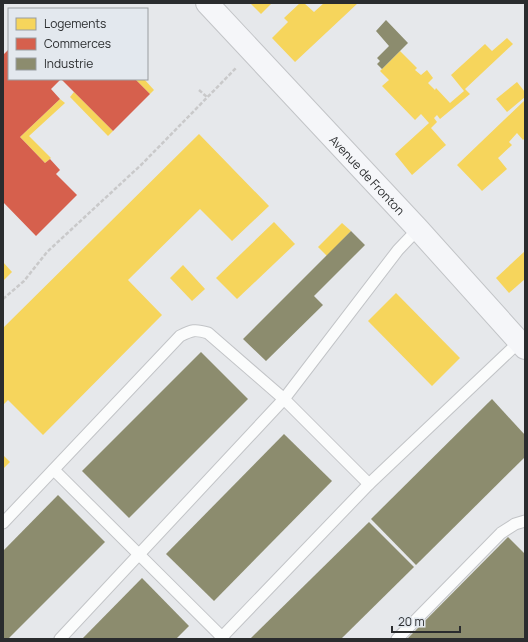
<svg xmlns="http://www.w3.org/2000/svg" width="528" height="642" viewBox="0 0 528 642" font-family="Manrope,sans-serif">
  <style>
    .homes { fill: #f6d55c }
    .shops { fill: #d6604d }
    .industry { fill: #8c8c6e }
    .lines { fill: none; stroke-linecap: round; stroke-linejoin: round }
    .lane-casing { stroke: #c2c4c7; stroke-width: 13 }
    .secondary-casing { stroke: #c2c4c7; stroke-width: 24 }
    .path { stroke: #c9c9ca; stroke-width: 2.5; stroke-dasharray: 4 2; stroke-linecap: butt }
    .lane { stroke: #fbfcfc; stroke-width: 11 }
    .secondary { stroke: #f5f6f9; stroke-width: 22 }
    .labels { text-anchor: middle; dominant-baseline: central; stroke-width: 4; stroke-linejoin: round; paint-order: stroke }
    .street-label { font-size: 12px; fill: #2a2c2e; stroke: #e3e8ee }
  </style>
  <rect width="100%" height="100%" fill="#e6e8eb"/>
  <!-- homes -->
  <g class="homes">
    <polygon points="250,3 272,3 261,14"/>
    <polygon points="300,3 304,3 314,12 324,3 358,3 295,62 272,38 288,22 284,18"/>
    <polygon points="507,38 513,44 465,89 470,94 440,119 437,115 434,118 437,122 431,128 446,145 412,175 395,154 429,123 421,114 415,120 382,86 389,80 380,71 400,51 417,68 415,70 421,75 427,70 433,78 428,83 435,90 436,88 450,103 464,91 451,75 485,44 492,51"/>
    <polygon points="135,79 144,79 154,90 150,94"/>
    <polygon points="517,82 525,92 525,97 507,112 496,99"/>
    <polygon points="74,92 113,131 108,136 70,97"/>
    <polygon points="60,99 65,103 29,136 51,158 45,163 20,137"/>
    <polygon points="525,100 525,138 523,140 517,133 509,142 512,145 498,158 507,169 482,191 457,165"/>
    <polygon points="199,134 269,206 232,241 200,209 128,280 162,315 43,435 8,400 3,405 3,328"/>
    <polygon points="274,222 295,244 237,299 216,278"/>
    <polygon points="342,223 351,231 327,256 318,247"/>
    <polygon points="525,251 525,279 509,293 496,278"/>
    <polygon points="3,262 12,272 3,281"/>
    <polygon points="183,265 205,289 192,301 170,278"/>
    <polygon points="396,293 460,358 432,386 368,321"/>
    <polygon points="3,455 10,462 3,469"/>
  </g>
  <!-- shops -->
  <g class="shops">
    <polygon points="9,49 9,79 61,79 51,89 60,99 20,137 45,163 50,159 60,170 56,174 77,195 36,236 3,202 3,55"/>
    <polygon points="61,79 135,79 150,94 113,131"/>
  </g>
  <!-- industry -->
  <g class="industry">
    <polygon points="386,20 408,43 382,69 377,64 380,61 377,58 389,46 376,31"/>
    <polygon points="351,231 365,245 314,296 323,305 266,361 243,339"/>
    <polygon points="201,352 248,399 129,518 82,471"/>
    <polygon points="492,399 525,435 525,457 416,565 371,519"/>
    <polygon points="284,434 332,481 214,601 166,554"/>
    <polygon points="58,495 105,542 8,639 3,639 3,551"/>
    <polygon points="369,522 414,567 341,639 250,639"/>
    <polygon points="508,537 525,554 525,639 407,639"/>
    <polygon points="142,578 189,626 176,639 82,639"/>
  </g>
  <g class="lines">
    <defs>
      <g id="lane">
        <polyline points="54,470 224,639"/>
        <path d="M3,523L180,336C192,330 195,329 208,333L284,399L369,484"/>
        <polyline points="60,639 284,399 398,250 418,229"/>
        <polyline points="220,639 369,484 519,342"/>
        <polyline points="397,639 501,533 515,524 525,521"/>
      </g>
      <g id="secondary">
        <path id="s1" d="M207,3L418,229L525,348"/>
      </g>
    </defs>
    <!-- lane casing -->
    <use href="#lane" class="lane-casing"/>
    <!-- secondary casing -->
    <use href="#secondary" class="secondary-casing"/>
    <!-- path -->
    <g class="path">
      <polyline points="199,90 207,97"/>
      <polyline points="3,299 24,281 47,252 142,164 237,67"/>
    </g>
    <!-- lane -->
    <use href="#lane" class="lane"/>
    <!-- secondary -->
    <use href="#secondary" class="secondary"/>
  </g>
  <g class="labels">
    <!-- street labels -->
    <g class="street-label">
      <text stroke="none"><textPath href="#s1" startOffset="235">Avenue de Fronton</textPath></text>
    </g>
  </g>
  <!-- border -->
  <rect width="528" height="642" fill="none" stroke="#2a2c2e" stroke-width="8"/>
  <!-- legend -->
  <rect x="8" y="8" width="140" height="72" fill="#e3e8ee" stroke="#999da1"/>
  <rect x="16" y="18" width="20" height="12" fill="#f6d55c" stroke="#999da1"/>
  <text x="44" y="28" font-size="12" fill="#2a2c2e">Logements</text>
  <rect x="16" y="38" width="20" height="12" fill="#d6604d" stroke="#999da1"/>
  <text x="44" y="48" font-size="12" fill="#2a2c2e">Commerces</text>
  <rect x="16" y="58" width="20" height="12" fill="#8c8c6e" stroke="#999da1"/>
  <text x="44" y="68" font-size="12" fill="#2a2c2e">Industrie</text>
  <!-- scale -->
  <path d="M392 626v6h68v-6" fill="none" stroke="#2a2c2e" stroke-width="2"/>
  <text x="398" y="626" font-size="12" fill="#2a2c2e" stroke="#e3e8ee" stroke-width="3" paint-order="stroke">20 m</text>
</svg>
